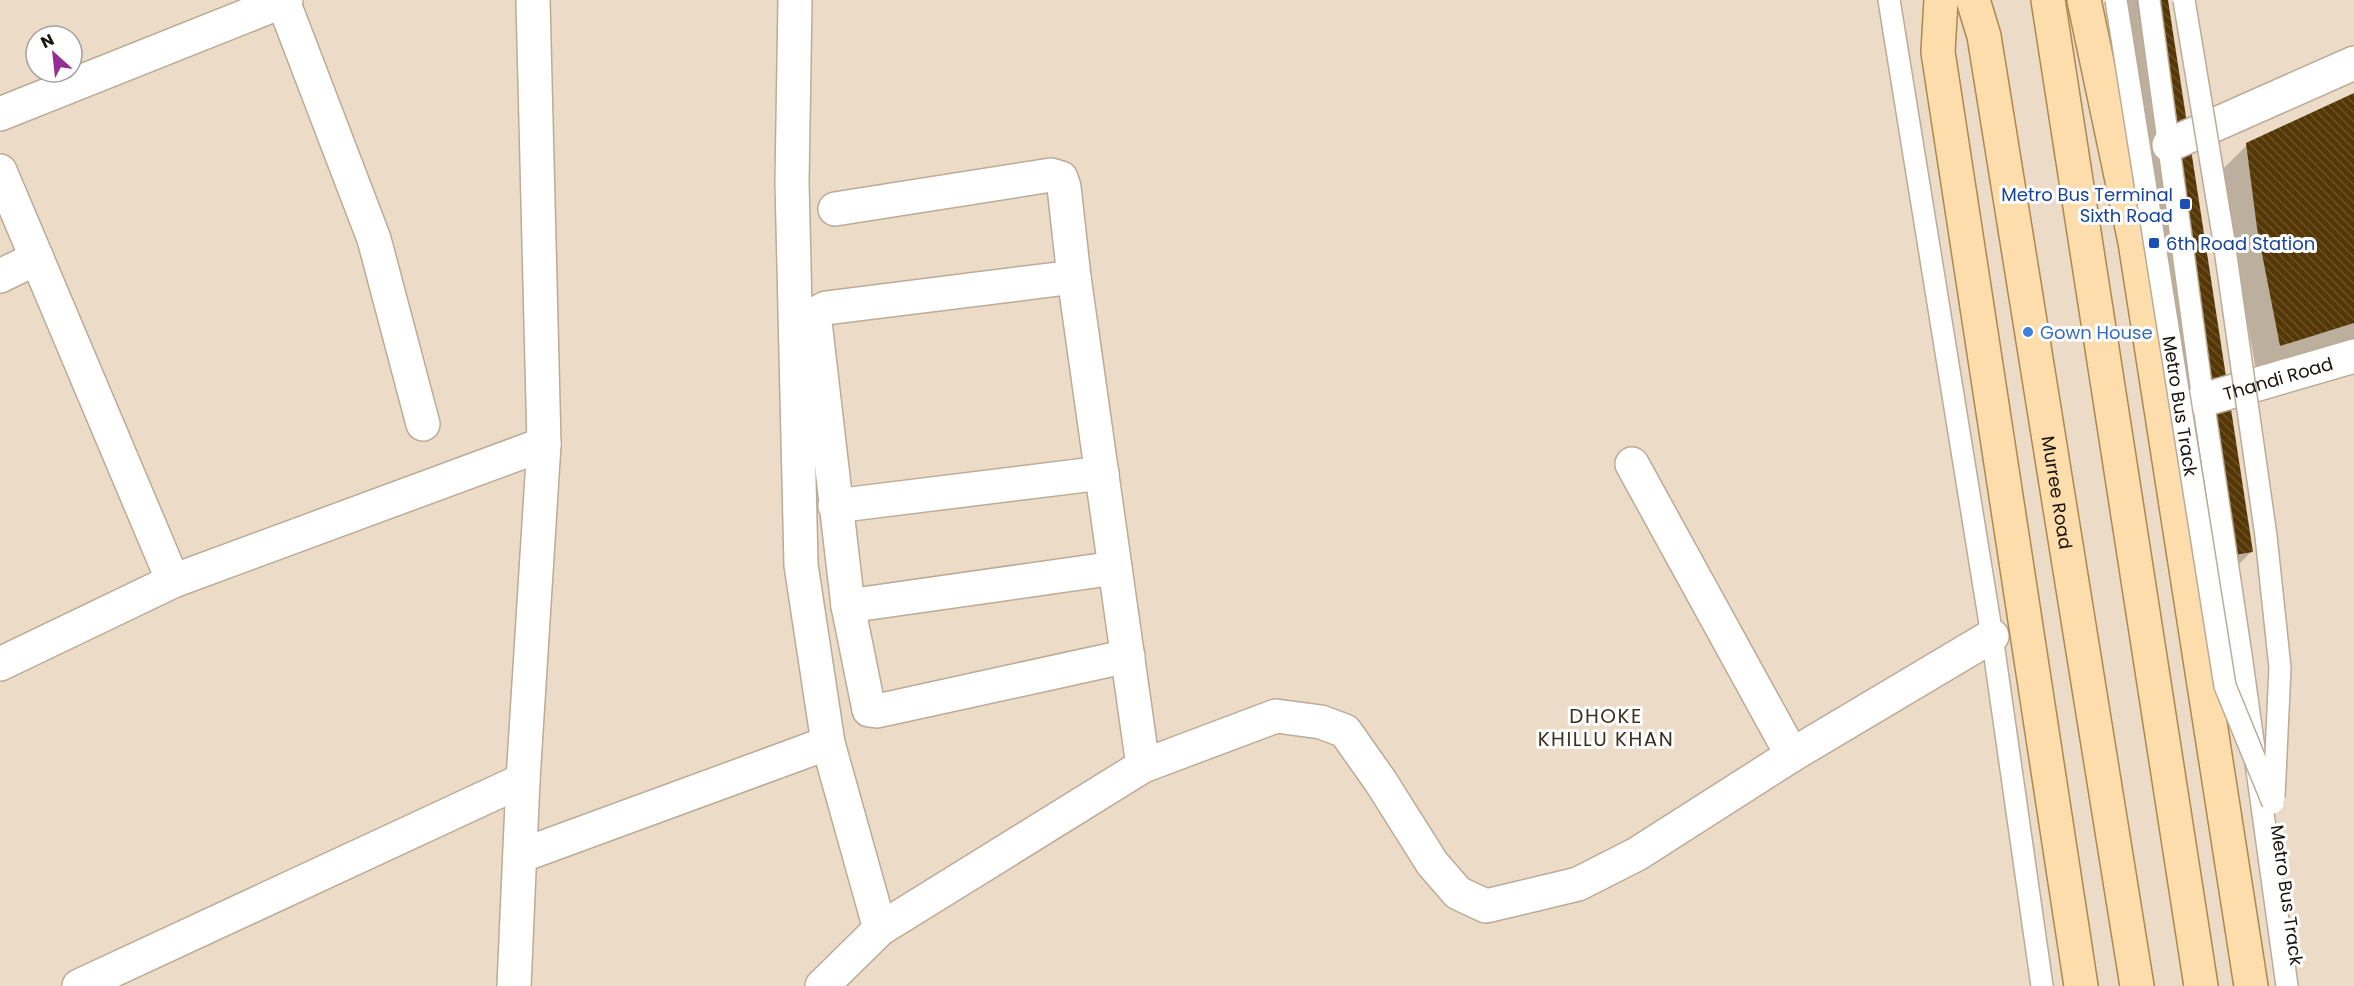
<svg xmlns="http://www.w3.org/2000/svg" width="2354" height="986" viewBox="0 0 2354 986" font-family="Poppins,sans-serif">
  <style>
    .shadow { fill: #0003 }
    .building { fill: url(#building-back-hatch) }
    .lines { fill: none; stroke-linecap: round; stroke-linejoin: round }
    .service-casing { stroke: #bbab97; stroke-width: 24 }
    .minor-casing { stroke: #bbab97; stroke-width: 36 }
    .primary-casing { stroke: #ad884f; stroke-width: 36 }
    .service { stroke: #fff; stroke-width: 21 }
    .minor { stroke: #fff; stroke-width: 33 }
    .primary { stroke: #fdddab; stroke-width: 33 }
    .service-bridge-casing { stroke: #bbab97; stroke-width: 24; stroke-linecap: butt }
    .service-bridge { stroke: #fff; stroke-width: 21 }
    .transit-dot { fill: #1a4fb4; stroke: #fff; stroke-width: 2 }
    .shop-dot { fill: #3f7fe0; stroke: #fff; stroke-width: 2 }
    .labels { text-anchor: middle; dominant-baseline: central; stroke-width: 6; stroke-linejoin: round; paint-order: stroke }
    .transit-label { font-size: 18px; fill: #164399; stroke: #fff; text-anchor: end }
    .shop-label { font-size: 18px; fill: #366cbe; stroke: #fff; text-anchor: start }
    .street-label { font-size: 18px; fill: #19140c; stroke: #fff }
    .neighbourhood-label { font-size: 20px; letter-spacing: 1.5px; fill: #3c301f; stroke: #fff }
  </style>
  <defs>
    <pattern id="building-back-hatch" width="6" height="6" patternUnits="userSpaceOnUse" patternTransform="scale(1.5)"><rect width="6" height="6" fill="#553706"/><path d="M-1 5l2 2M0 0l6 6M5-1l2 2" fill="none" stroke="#695129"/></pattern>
  </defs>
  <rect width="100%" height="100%" fill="#ecdbc6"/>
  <!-- shadow -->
  <g class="shadow">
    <polygon points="2110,0 2167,0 2252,551 2228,575 2197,580"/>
    <polygon points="2354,94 2354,338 2256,369 2234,252 2223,169 2247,145"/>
  </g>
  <!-- building -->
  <g class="building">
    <polygon points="2137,0 2168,0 2253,552 2221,557"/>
    <polygon points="2354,93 2354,323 2280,346 2257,228 2246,143"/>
  </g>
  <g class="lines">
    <defs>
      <g id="service">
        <polyline points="1889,0 1992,636 2042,986"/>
        <polyline points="2149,0 2203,400 2241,655 2287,986"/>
      </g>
      <g id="minor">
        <polyline points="795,0 792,182 801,565 828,743 880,929 1143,766 1074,277 1064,187 1061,178 1051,175 835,209"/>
        <polyline points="283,1 374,239 423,424"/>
        <polyline points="0,114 286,0"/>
        <polyline points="2169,145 2354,63"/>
        <polyline points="0,171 173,581"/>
        <polyline points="0,276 37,258"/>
        <polyline points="1074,277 826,308 817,313 815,322 848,606 869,710 877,711 1128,656"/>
        <path id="s1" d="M2203,400L2354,356"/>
        <polyline points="1632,464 1792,755"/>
        <polyline points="835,506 1102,473"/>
        <polyline points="848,606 1115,568"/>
        <polyline points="0,664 173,581 544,444"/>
        <polyline points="1143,766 1276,716 1321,722 1345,731 1381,782 1432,863 1458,893 1486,906 1578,884 1637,854 1792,755 1992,636"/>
        <polyline points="520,856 828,743"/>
        <polyline points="79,986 523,780"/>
        <polyline points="514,986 523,780 544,444 533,0"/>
        <polyline points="822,986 880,929"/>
      </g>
      <g id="primary">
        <polyline points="1941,0 1938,52 2081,986"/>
        <path id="s2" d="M1973,0L1984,36L2137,986"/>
        <polyline points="2048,0 2201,986"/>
        <polyline points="2084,0 2135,242 2251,986"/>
      </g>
    </defs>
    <!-- service casing -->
    <use href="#service" class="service-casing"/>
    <!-- minor casing -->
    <use href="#minor" class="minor-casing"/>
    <!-- primary casing -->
    <use href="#primary" class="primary-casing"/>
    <!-- service -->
    <use href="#service" class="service"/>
    <!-- minor -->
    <use href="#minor" class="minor"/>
    <!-- primary -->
    <use href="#primary" class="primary"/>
    <defs>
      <g id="service-bridge">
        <path id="s3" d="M2116,0L2225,686L2273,803"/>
        <polyline points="2184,0 2223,235 2266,536 2280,668 2274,797"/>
      </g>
    </defs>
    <!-- service-bridge casing -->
    <use href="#service-bridge" class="service-bridge-casing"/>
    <!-- service-bridge -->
    <use href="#service-bridge" class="service-bridge"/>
  </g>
  <!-- markers -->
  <g class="transit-dot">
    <rect x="2179" y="198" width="12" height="12" rx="3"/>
    <rect x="2148" y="237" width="12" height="12" rx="3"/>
  </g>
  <circle class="shop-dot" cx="2028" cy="332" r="6"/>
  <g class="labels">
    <!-- transit labels -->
    <g class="transit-label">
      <text x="2173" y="194">Metro Bus Terminal<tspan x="2173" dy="21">Sixth Road</tspan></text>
      <text x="2166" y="243" text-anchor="start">6th Road Station</text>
    </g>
    <!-- shop labels -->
    <g class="shop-label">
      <text x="2040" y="332">Gown House</text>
    </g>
    <!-- street labels -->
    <g class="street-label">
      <text stroke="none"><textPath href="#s1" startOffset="78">Thandi Road</textPath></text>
      <text stroke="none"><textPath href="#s3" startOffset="411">Metro Bus Track</textPath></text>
      <text stroke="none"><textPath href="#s2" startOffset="500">Murree Road</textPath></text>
      <text transform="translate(2287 895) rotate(82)">Metro Bus Track</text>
    </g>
    <!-- neighbourhood labels -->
    <g class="neighbourhood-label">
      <text x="1606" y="716">DHOKE<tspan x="1606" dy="23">KHILLU KHAN</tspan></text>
    </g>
  </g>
  <!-- north arrow -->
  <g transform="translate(54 54) rotate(333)"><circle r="28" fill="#ffffff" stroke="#a3a19e" stroke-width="1.5"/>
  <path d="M0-4.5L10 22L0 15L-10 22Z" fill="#942e94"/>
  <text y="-9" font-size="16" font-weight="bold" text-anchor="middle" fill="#19140c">N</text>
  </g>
</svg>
